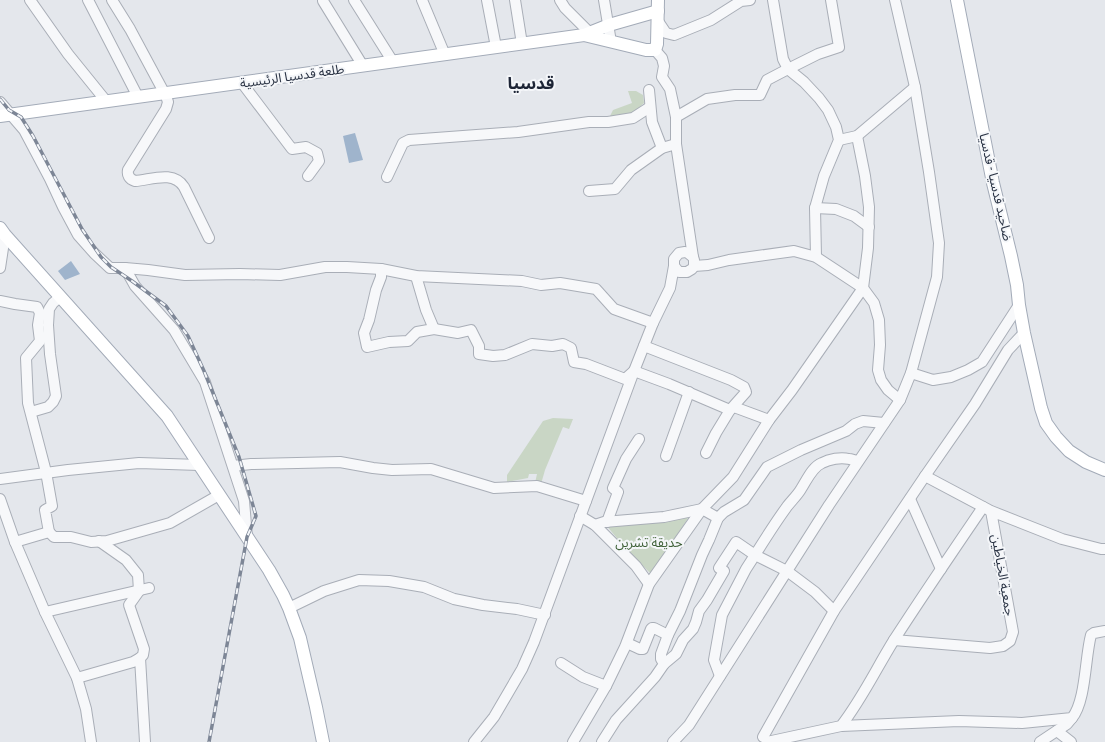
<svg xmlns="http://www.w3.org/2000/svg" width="1105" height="742" viewBox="0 0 1105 742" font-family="'Roboto Condensed','Noto Sans Arabic',sans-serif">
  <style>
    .green { fill: #c9d6c5 }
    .water { fill: #9fb4cc }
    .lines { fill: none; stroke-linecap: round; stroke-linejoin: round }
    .minor-casing { stroke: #a9aeb7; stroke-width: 12 }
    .major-casing { stroke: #a3abb8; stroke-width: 14 }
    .minor { stroke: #f7f8fa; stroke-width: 10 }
    .major { stroke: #fff; stroke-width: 12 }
    .rail-casing { stroke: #7d8696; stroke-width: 3.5 }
    .rail { stroke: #f4f6f9; stroke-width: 2; stroke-dasharray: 6; stroke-linecap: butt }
    .labels { text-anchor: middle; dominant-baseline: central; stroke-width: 4; stroke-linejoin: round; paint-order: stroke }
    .street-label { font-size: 13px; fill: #2b3445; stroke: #f4f6f9 }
    .park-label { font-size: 13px; fill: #3f6138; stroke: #f4f6f9 }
    .district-label { font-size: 17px; font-weight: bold; fill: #1d2536; stroke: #f4f6f9 }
  </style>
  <rect width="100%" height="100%" fill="#e4e7ec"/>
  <!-- green -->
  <g class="green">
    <polygon points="628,91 636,91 643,95 644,103 628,118 609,118 613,110 632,103"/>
    <polygon points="553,418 573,419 569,429 563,427 545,470 541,484 535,483 537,474 529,474 528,478 507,482 507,475 543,421"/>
    <polygon points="690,515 652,575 626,549 606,525"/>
  </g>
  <!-- water -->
  <g class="water">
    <polygon points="355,133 363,160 349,163 343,136"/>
    <polygon points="71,261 80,274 65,280 58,271"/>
  </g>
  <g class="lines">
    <defs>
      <g id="minor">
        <polyline points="30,0 68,54 106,101"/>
        <polyline points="88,0 138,97"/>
        <path d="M112,0L130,29L166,96L168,102L166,109L128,170C127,175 129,179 135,181C151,180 173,170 184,187L209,238"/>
        <polyline points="354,0 393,62"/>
        <polyline points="422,0 445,55"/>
        <polyline points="487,0 496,47"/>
        <polyline points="515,0 522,44"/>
        <polyline points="560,0 565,8 590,33"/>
        <polyline points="604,0 611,42"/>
        <polyline points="773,0 783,59 788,69 804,82 819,98 828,110 836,127 839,140 824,176 815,208 816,257"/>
        <polyline points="323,1 363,66"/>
        <polyline points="658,21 666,33 674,35 711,20 741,1 750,0"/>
        <polyline points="655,50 662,58 664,66 662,77 670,89 676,117 676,144 693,257"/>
        <polyline points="242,83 292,149 306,147 317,153 319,161 308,176"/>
        <polyline points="649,90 652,122 662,148"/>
        <polyline points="0,102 24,130 50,179 63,207 78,235 94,253 110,268 125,268 135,286 174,330 205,382 244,501 247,537"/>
        <polyline points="676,117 707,99 735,95 760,95 767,80 788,69 818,54 839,47 831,0"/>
        <polyline points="839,140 857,136 915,87"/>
        <polyline points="387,177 403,143 409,140 518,132 589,122 608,122 633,118 650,107"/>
        <polyline points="589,191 615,189 631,170 662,148 676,144"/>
        <polyline points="815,208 836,209 854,216 869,227"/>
        <polyline points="694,266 708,265 729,260 794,251 816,257 863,288 874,303 879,320 880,345 878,370 881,380 888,390 900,400"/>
        <polyline points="0,268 5,235"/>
        <polyline points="125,268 148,270 185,275 240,274 280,275 325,267 347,267 381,269 416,276 522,281 541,285 560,283 596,289 614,309 653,323"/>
        <polyline points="381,269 381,277 376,290 369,320 364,333 367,347 389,342 408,341 417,332 434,329 458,333 471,330 479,346 479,354 493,356 505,355 532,344 552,346 563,344 571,348 574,362 586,364 625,379 634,371 669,384 730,410 716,433 706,453"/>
        <polyline points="416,276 426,310 434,329"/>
        <polyline points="0,301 15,304 37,307 40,313 38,325 40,341 26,358 28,403 46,472 52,506 45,510 49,532"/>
        <polyline points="644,346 731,380 744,387 746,392 730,410"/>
        <polyline points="911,373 933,380 951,377 968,370 982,362 1019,305"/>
        <polyline points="734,407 769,420"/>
        <polyline points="31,412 48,407 53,402 56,396 50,354 48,325 49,309 53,303 60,297"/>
        <polyline points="666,456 689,392"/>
        <polyline points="233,466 251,464 340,462 373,468 392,470 431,469 494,488 537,486 586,501"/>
        <polyline points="925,476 989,510"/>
        <polyline points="0,479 68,470 139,463 199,465"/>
        <polyline points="0,499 15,542 45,612 77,678 86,709 91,742"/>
        <polyline points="910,499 941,569"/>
        <polyline points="580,516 595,525 636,566 649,584"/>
        <polyline points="607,522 618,492 613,488 626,459 639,439"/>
        <polyline points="595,525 604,522 664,517 702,509 718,518 724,512 744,500 767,467 801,450 846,431 855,424 863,421 884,423"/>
        <polyline points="99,541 126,560 138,575 139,591 129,605 144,649 143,655 140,658"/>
        <polyline points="15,542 49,532 54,537 71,537 91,542 107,541 170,523 219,495"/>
        <polyline points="289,608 324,591 359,580 389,581 424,587 454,599 483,605 517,609 545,615"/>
        <polyline points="45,612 149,588"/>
        <polyline points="894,640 990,648 1003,646 1010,641 1013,632 991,511 1062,539 1101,549 1105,549"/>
        <polyline points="627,643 640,649 643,649 651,629 652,628 654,628 668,635"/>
        <polyline points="561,663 583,677 606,686"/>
        <path d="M664,664L676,654L683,640L693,629L696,622L699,611L707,600L724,571L719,568L736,542L755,555C765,539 775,523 786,508C790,502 797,496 801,489C807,480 812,467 822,463C829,459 841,457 849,459C852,459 855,461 858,461"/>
        <polyline points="720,676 714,660 722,615 746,569 755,555 787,571 815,592 834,611"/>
        <polyline points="77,678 133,662 140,658 145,742"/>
        <path d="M841,726L959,721L1022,723L1072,718C1086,701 1085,657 1091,635L1094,633L1105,631"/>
        <polyline points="1057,731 1071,742"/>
        <polyline points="763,737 834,611 925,476 975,404 1008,350 1024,333"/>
        <polyline points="474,742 494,717 522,669 534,642 634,371 653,323 670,288 674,266 674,259 679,253 685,252 688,253 693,257 694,260 694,266 692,269 687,272 679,272 674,266"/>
        <polyline points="573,742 606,686 625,647 649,584 702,509 733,477 769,420 792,390 863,288 868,248 869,207 865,176 857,136"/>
        <polyline points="602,742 616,720 655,677 664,664 661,659 661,654 668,635 680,611 702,555 709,540 718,518"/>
        <polyline points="673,742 689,725 829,505 900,400 911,373 937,277 939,243 929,172 915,87 895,0"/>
        <path d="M767,742L841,726C862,699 876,669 894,640C923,595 953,551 983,507"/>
        <polyline points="1040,742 1067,724 1072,718"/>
      </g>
      <g id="major">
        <polyline points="957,0 993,183 1011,256 1017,285 1019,305 1024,333 1041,408 1046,423 1056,437 1069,451 1086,462 1105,470"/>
        <polyline points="584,35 646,50 655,50 657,44 658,0"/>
        <polyline points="0,116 584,35 609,25 658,11"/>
        <polyline points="0,228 5,235 167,416 269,570 283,595 289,608 300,638 316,707 323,742"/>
      </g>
    </defs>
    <!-- minor casing -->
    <use href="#minor" class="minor-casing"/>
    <!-- major casing -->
    <use href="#major" class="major-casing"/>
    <!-- minor -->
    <use href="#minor" class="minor"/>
    <!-- major -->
    <use href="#major" class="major"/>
    <defs>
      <polyline id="rail" points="0,99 9,110 21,117 33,136 82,229 101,257 111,267 132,281 166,306 188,336 204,371 239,457 256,516 247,537 209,742"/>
    </defs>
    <!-- rail casing -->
    <use href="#rail" class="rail-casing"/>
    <!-- rail -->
    <use href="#rail" class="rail"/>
  </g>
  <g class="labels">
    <!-- street labels -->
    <g class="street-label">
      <text transform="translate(292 76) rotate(-8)">طلعة قدسيا الرئيسية</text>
      <text transform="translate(996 187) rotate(77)">ضاحيد قدسيا - قدسيا</text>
      <text transform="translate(1003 575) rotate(80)">جمعية الخياطين</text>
    </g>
    <!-- park labels -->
    <g class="park-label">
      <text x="649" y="542">حديقة تشرين</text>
    </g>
    <!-- district labels -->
    <g class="district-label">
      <text x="531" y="83">قدسيا</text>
    </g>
  </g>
</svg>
